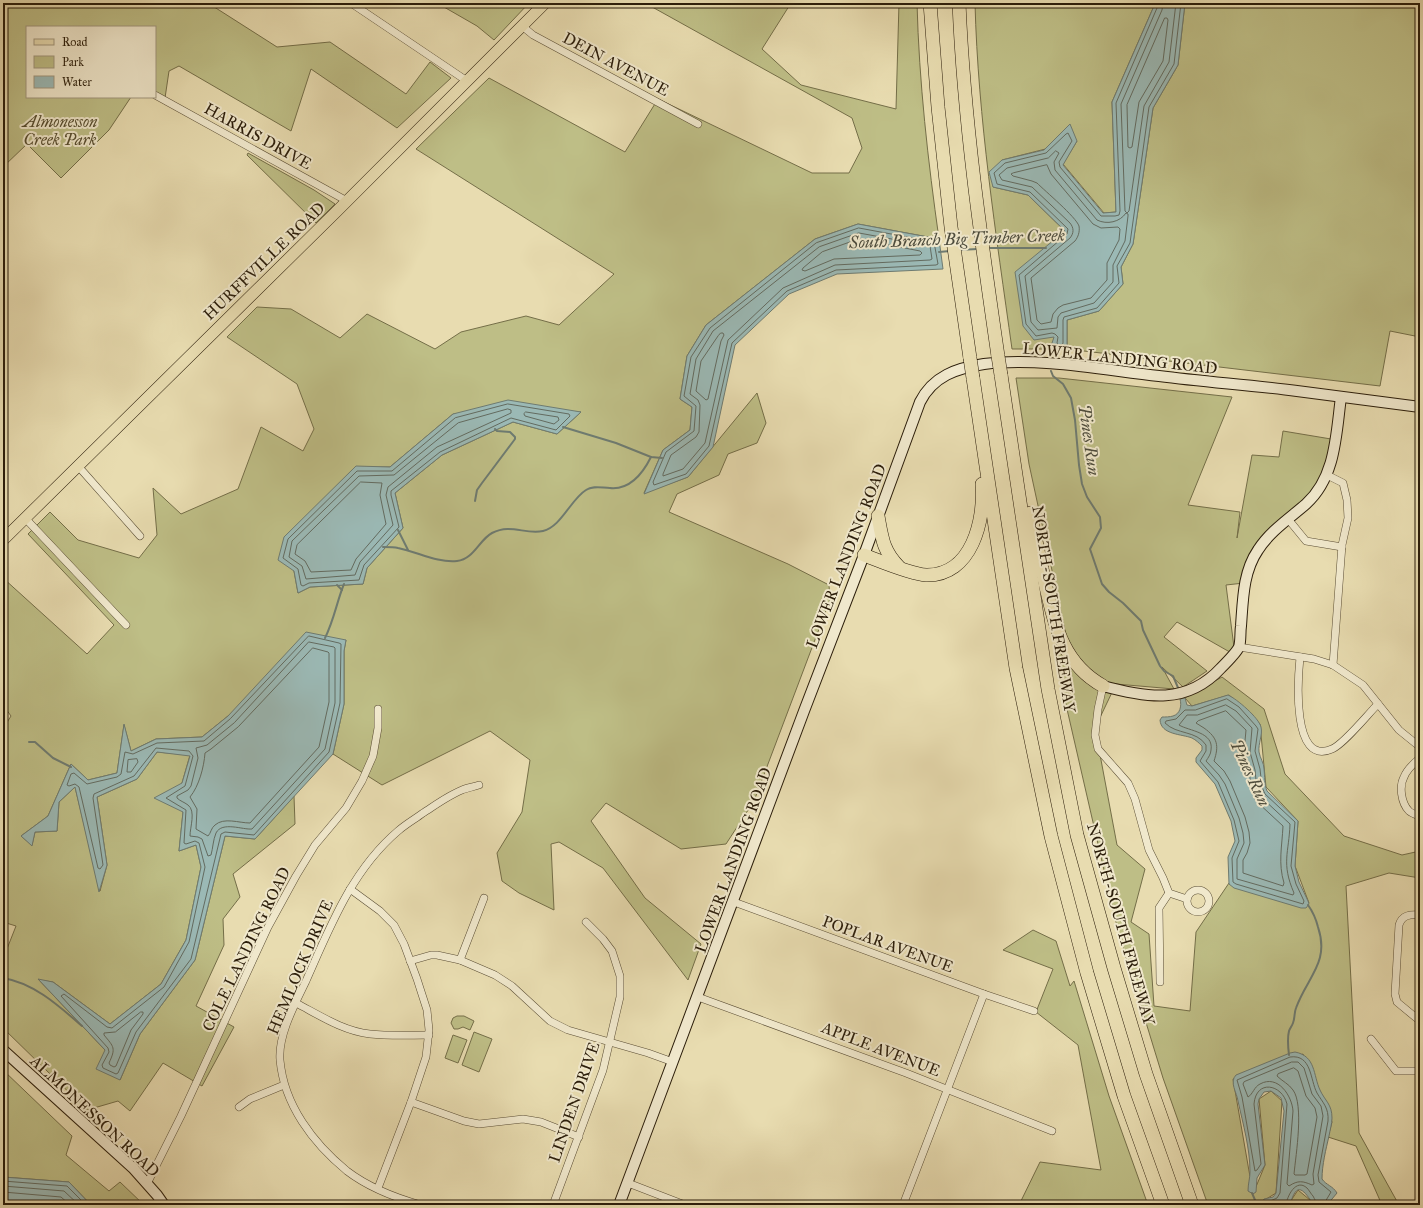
<svg xmlns="http://www.w3.org/2000/svg" width="1423" height="1208" viewBox="0 0 1423 1208" font-family="'IM FELL Great Primer',serif">
  <style>
    .green { fill: #bebe86; stroke: #746e48; fill-rule: evenodd }
    .water { fill: #9bb9b5; stroke: #6e7b71 }
    .lines { fill: none; stroke-linecap: round; stroke-linejoin: round }
    .shore { stroke: #636b60; stroke-width: 1 }
    .stream { stroke: #6e7b71; stroke-width: 2 }
    .street-casing { stroke: #5a4d34; stroke-width: 8 }
    .secondary-casing { stroke: #2b1d0a; stroke-width: 12 }
    .primary-casing { stroke: #2b1d0a; stroke-width: 12 }
    .highway-casing { stroke: #2b1d0a; stroke-width: 14 }
    .street { stroke: #f0e8cc; stroke-width: 7 }
    .secondary { stroke: #f0e8cc; stroke-width: 10 }
    .primary { stroke: #e8dcb0; stroke-width: 11 }
    .highway { stroke: #e8dcb0; stroke-width: 13 }
    .highway-bridge-casing { stroke: #2b1d0a; stroke-width: 14; stroke-linecap: butt }
    .highway-bridge { stroke: #e8dcb0; stroke-width: 13 }
    .labels { text-anchor: middle; dominant-baseline: central; stroke-width: 4; stroke-linejoin: round; paint-order: stroke }
    .street-label { font-size: 16px; fill: #2b1d0a; stroke: #f0e8cc }
    .park-label { font-size: 16px; font-style: italic; fill: #574d2f; stroke: #f0e8cc }
    .water-label { font-size: 17px; font-style: italic; fill: #4d4c3d; stroke: #f0e8cc }
  </style>
  <rect width="100%" height="100%" fill="#e8dcb0"/>
  <filter id="stains"><feTurbulence type="fractalNoise" baseFrequency=".005" numOctaves="4"/><feColorMatrix values="0 0 0 0 .2 0 0 0 0 .09 0 0 0 0 .02 0 0 0 .5 -.17"/></filter>
  <radialGradient id="worn" r=".72"><stop offset=".6" stop-color="#630" stop-opacity="0"/><stop offset="1" stop-color="#630" stop-opacity=".3"/></radialGradient>
  <!-- green -->
  <g class="green">
    <polygon points="3,3 208,3 277,47 330,42 406,94 430,62 451,78 397,128 311,69 291,131 179,66 169,71 165,98 155,93 155,27 27,27 27,97 131,97 109,130 61,178 27,144 3,167"/>
    <polygon points="437,3 529,3 494,40 477,26"/>
    <path d="M645,3H791L762,49L801,85L896,109L899,3H917C919,82 928,161 939,239L858,224L815,239L706,325L687,356L680,399L692,407L690,430L663,450L644,493L688,477L757,393L766,423L757,443L728,454L719,475L677,494L669,512L788,564L829,585L830,600L754,801L726,844L681,849L606,803L591,821L645,898L701,944L688,980L603,868L559,842L551,844L554,910L519,893L502,881L497,853L522,812L530,760L490,731L382,785L333,754L344,704V651L346,640L228,716L202,737L156,739L131,751L124,725L117,773L88,780L71,764L48,816L21,836L32,845L35,832L57,831L59,802L75,787L100,891L107,865L97,797L137,779L157,752L190,755L182,783L183,812L179,851L196,845L201,867L186,940L161,984L110,1024L53,982L39,980L105,1050L120,1080L140,1034L195,960L225,836L255,839L294,796L295,824L233,874L240,897L223,919L224,945L196,1006L234,1027L202,1086L163,1063L130,1111L118,1101L87,1110L3,1028V959L16,926L3,922V729L11,716L3,705V578L87,654L114,625L28,534L50,512L78,540L139,558L157,535L153,488L181,514L238,489L261,427L303,451L314,429L297,384L227,337L257,307L291,309L340,338L367,314L435,349L461,332L526,316L559,325L614,274L416,149L489,78L625,152L658,99L812,173H849L862,148L852,118ZM581,412L557,434L513,422L442,455L395,493L403,528L367,568L363,584L310,587L298,593L294,571L356,467H390L453,414Z"/>
    <path d="M975,3H1154V6L1112,102L1116,212L1104,213L1063,164L1077,141L1002,160L993,187L1028,195L1065,231L1055,337L1050,349H1012C996,234 978,119 975,3Z"/>
    <polygon points="1185,3 1420,3 1420,337 1390,331 1380,386 1067,349 1067,320 1099,311 1123,284 1121,267 1133,244 1153,108 1178,65"/>
    <polygon points="248,153 314,190 335,204 316,223 247,155"/>
    <polygon points="1016,378 1059,378 1232,397 1188,505 1240,512 1237,538 1252,455 1279,457 1283,431 1331,439 1327,475 1265,540 1244,583 1226,585 1235,655 1177,622 1164,637 1207,671 1183,687 1162,667 1174,689 1116,684 1095,728 1117,845 1145,869 1131,922 1149,934 1154,1006 1190,1011 1196,932 1229,883 1309,903 1295,866 1298,821 1266,787 1260,724 1229,695 1192,706 1185,698 1222,677 1264,709 1285,774 1344,836 1402,855 1420,851 1420,878 1389,873 1346,886 1359,1133 1399,1205 1382,1205 1356,1146 1328,1137 1332,1122 1303,1054 1233,1079 1253,1194 1265,1165 1259,1099 1271,1091 1282,1101 1276,1193 1263,1201 1267,1205 1208,1205 1163,1078 1118,931 1064,696 1058,654 1069,649 1029,464"/>
    <polygon points="1033,930 1056,941 1070,986 1074,981 1109,1096 1148,1205 1019,1205 1040,1162 1101,1170 1078,1045 1036,1012 1053,969 1003,950"/>
    <polygon points="457,1016 464,1016 474,1021 470,1030 463,1027 458,1029 454,1029 451,1023 453,1018"/>
    <polygon points="474,1032 492,1039 479,1072 462,1065"/>
    <polygon points="453,1035 467,1040 458,1063 445,1058"/>
    <polygon points="3,1070 72,1136 66,1155 109,1191 120,1182 144,1205 91,1205 69,1182 3,1177"/>
    <polygon points="1298,1190 1316,1205 1288,1205"/>
  </g>
  <!-- water -->
  <g class="water">
    <polygon points="1154,3 1185,3 1178,65 1153,108 1133,244 1121,267 1123,284 1099,311 1067,320 1067,349 1050,349 1054,337 1034,340 1023,326 1015,272 1065,231 1028,195 993,187 989,172 1002,160 1044,150 1070,124 1077,141 1063,165 1103,213 1116,212 1112,102 1154,6"/>
    <polygon points="858,224 939,239 943,269 837,274 789,294 735,345 713,447 688,477 644,494 663,450 690,430 692,407 680,399 687,356 706,325 815,239"/>
    <polygon points="508,400 581,412 557,434 513,422 442,455 395,493 403,528 367,568 363,584 310,587 298,593 294,571 278,560 284,537 356,466 390,467 453,414"/>
    <polygon points="306,632 346,640 344,651 344,704 333,754 255,839 225,836 195,960 140,1034 120,1080 96,1069 105,1050 38,979 53,982 110,1024 161,984 186,940 201,867 196,845 179,851 183,812 154,798 182,783 190,756 157,752 137,779 97,797 107,865 99,892 75,787 59,802 57,831 35,832 32,846 21,836 48,816 71,764 88,780 117,773 124,724 131,751 156,739 202,737 228,716"/>
    <path d="M1228,695C1237,699 1259,718 1261,727C1263,735 1258,743 1259,752C1260,758 1264,763 1264,769C1265,777 1264,784 1267,791L1298,821L1295,866L1299,882L1308,901L1309,904L1306,908H1301L1234,888L1229,884L1228,857L1235,841L1231,821L1215,784L1196,762V758L1202,750V746C1199,743 1196,740 1192,738C1182,734 1161,735 1160,720L1162,717C1165,717 1170,717 1173,716C1180,714 1182,706 1180,699L1185,698L1187,705L1192,706Z"/>
    <path d="M1295,1052C1316,1056 1313,1075 1320,1090C1325,1101 1332,1104 1332,1118C1332,1124 1330,1130 1329,1136C1326,1149 1322,1165 1322,1179C1326,1185 1333,1186 1337,1193L1327,1205H1314C1304,1191 1297,1179 1290,1205H1264L1263,1201L1264,1199L1273,1197L1276,1193L1284,1111L1281,1098L1271,1091L1264,1092L1259,1099L1258,1104L1265,1165L1257,1178L1256,1192L1253,1194L1248,1191C1248,1184 1250,1178 1250,1172C1250,1148 1243,1124 1238,1101C1237,1093 1229,1082 1236,1075L1290,1053Z"/>
    <polygon points="3,1177 69,1182 91,1205 3,1205"/>
  </g>
  <g class="lines">
    <!-- shore -->
    <g class="shore">
      <polyline points="1158,3 1157,8 1116,103 1120,211 1119,215 1115,216 1101,216 1060,167 1059,162 1072,141 1068,133 1066,134 1046,153 1005,163 994,173 997,184 1030,192 1068,229 1067,234 1019,275 1026,324 1036,336 1052,333 1055,334 1058,337 1057,343 1058,345 1062,345 1063,343 1063,320 1064,317 1097,308 1119,283 1117,266 1130,243 1149,107 1174,64 1181,3"/>
      <polyline points="1163,3 1162,10 1121,104 1125,211 1127,213 1129,211 1144,106 1169,62 1176,3"/>
      <polygon points="1165,18 1167,18 1168,20 1163,61 1139,102 1132,147 1130,148 1128,147 1127,105"/>
      <path d="M1056,151L1059,153L1054,162L1055,170L1097,220C1107,225 1120,222 1126,213L1128,214V216L1125,241L1113,265V282L1094,303L1061,313L1058,317L1057,328L1038,330L1031,322L1025,276L1070,238C1074,233 1074,228 1070,223L1032,187L1002,180L999,175L1007,168L1048,158Z"/>
      <path d="M1047,165L1051,174L1093,224L1101,228L1118,227L1120,229L1119,240L1107,263V280L1091,298L1063,305L1058,308L1053,314L1051,322L1041,324L1037,320L1031,278L1075,241C1078,237 1080,232 1079,226C1076,217 1045,191 1037,183L1032,181L1013,176L1011,174L1013,173Z"/>
      <polygon points="859,228 934,242 938,264 936,265 836,270 787,291 732,343 709,446 686,474 654,485 653,482 666,452 694,431 696,406 684,396 691,357 710,328 816,243"/>
      <polygon points="859,233 930,246 932,259 930,260 835,265 783,288 728,340 705,443 683,469 663,476 663,474 671,455 696,437 699,432 700,405 698,400 690,394 696,359 713,331 819,247"/>
      <polygon points="859,239 920,251 922,253 920,255 834,259 805,271 802,270 803,268 822,252"/>
      <polygon points="721,333 723,333 724,335 721,341 708,399 706,400 696,391 701,361 718,336"/>
      <polygon points="508,404 569,414 570,416 556,430 511,418 440,452 391,491 391,495 399,527 364,565 359,580 309,583 303,586 301,585 298,569 283,558 288,539 357,471 392,471 455,418"/>
      <polygon points="508,409 511,410 511,413 437,447 388,487 386,495 393,525 360,562 355,575 306,579 302,566 289,557 292,541 359,476 394,475 458,423"/>
      <polygon points="526,412 558,417 559,420 554,424 525,416 524,414"/>
      <polygon points="361,482 382,483 380,495 386,524 356,559 351,570 311,572 305,561 295,554 297,545"/>
      <polygon points="309,636 339,643 341,644 340,703 329,752 254,835 225,832 221,834 191,959 136,1032 118,1073 116,1074 103,1068 102,1065 109,1052 108,1048 61,996 64,994 107,1027 112,1028 164,987 189,942 205,867 199,843 195,841 186,844 184,843 186,810 166,798 185,786 193,756 189,751 156,748 134,776 94,794 93,798 103,865 100,869 98,868 79,787 75,784 69,786 67,785 71,774 74,773 87,784 117,777 121,774 125,752 133,754 157,743 204,741 230,719"/>
      <path d="M309,642L334,647L335,648V703L325,749L252,829C243,830 222,821 216,833C213,840 213,848 211,855L208,856L202,839L198,837L190,836C190,827 196,811 188,805C184,802 180,801 177,798V796L188,790L191,786L198,758L196,748L207,745L234,723Z"/>
      <path d="M313,648L328,652L329,653V702L319,747L250,823C239,823 224,817 215,825C211,828 211,833 208,836L196,829L197,809L190,797C199,786 204,767 205,753L211,749L238,727Z"/>
      <path d="M1227,699L1239,707L1256,726L1258,729L1255,751L1260,769L1262,787L1265,794L1295,822L1291,866L1296,884L1304,901L1303,904L1236,884L1233,882L1232,858L1239,841L1234,820L1218,782L1200,761L1206,751V745C1196,730 1177,735 1165,723L1166,721L1176,719L1185,710H1195Z"/>
      <path d="M1226,705L1236,711L1252,728L1250,752L1255,770L1257,790L1261,797L1290,824C1289,853 1281,863 1294,893L1293,895L1237,879V859L1244,843L1243,833L1239,818L1225,784L1219,775L1206,761C1208,758 1211,754 1211,750C1214,732 1189,731 1179,725L1187,715H1197Z"/>
      <path d="M1226,711L1246,730L1244,752L1249,771L1252,792L1256,801L1283,826C1282,847 1278,863 1284,883L1283,886L1243,873V860L1247,853L1250,843L1249,832L1245,817L1230,781L1224,771L1214,761C1219,746 1218,738 1204,728C1201,726 1199,725 1196,723L1198,721Z"/>
      <polygon points="137,759 138,762 131,772 127,772 128,760"/>
      <path d="M141,1012H143V1014L131,1030L116,1066L114,1067L110,1065L109,1063C116,1048 114,1047 104,1035V1033L115,1032Z"/>
      <path d="M1292,1062H1298L1304,1068L1312,1094L1321,1106L1323,1116L1313,1174L1314,1184L1312,1185C1303,1181 1298,1180 1289,1186L1287,1184L1293,1111C1292,1096 1278,1074 1260,1084C1254,1087 1253,1094 1248,1097L1243,1084L1244,1082Z"/>
      <path d="M1294,1068L1298,1071L1306,1096L1315,1108L1317,1117L1307,1174L1305,1175H1295L1294,1174C1296,1154 1304,1105 1293,1090C1289,1084 1282,1081 1277,1076L1278,1074Z"/>
      <polyline points="3,1181 67,1186 86,1205"/>
      <polyline points="3,1186 64,1191 79,1205"/>
      <polyline points="3,1192 61,1197 70,1205"/>
      <path d="M1267,1205L1268,1202L1277,1198L1280,1193L1287,1104C1282,1084 1256,1079 1254,1104L1261,1164L1257,1170L1255,1171L1242,1097L1237,1080L1290,1057C1312,1054 1310,1080 1317,1093C1323,1103 1329,1108 1328,1121L1318,1175L1319,1182L1331,1192L1325,1202V1205"/>
      <path d="M1286,1205C1287,1196 1296,1178 1307,1188C1309,1190 1311,1194 1313,1196C1315,1200 1316,1201 1317,1205"/>
    </g>
    <!-- stream -->
    <g class="stream">
      <polyline points="988,248 1046,248"/>
      <polyline points="958,250 978,249"/>
      <polyline points="939,252 950,251"/>
      <polyline points="1056,354 1059,347"/>
      <polyline points="1051,371 1053,376 1063,384 1071,398 1075,420 1079,465 1082,484 1087,497 1100,517 1101,528 1090,549 1102,584 1109,592 1123,603 1141,621 1143,630 1160,666 1164,671 1173,676 1179,690"/>
      <polyline points="563,427 616,443 651,457 662,458"/>
      <polyline points="475,501 477,490 482,483 515,439 515,437 510,432 497,431 495,429"/>
      <polyline points="398,530 408,550"/>
      <path d="M383,547C388,547 394,547 398,548C418,552 437,563 457,561C474,559 479,540 492,533C511,523 525,535 543,531C561,527 571,499 586,490C593,485 602,488 610,488C630,490 643,473 651,457"/>
      <polyline points="337,585 342,590"/>
      <path d="M325,638C334,620 337,601 344,584"/>
      <polyline points="29,742 35,742 53,758 71,767"/>
      <path d="M3,978C34,983 59,1006 82,1026"/>
      <path d="M1289,1055C1288,1047 1287,1039 1289,1031C1290,1028 1292,1026 1293,1023C1295,1018 1294,1013 1296,1008C1307,977 1330,963 1318,927C1316,919 1313,912 1308,905"/>
      <polyline points="1252,1193 1255,1200 1259,1205"/>
    </g>
    <defs>
      <g id="street">
        <polyline points="351,3 467,81"/>
        <polyline points="522,26 533,35 698,124"/>
        <polyline points="155,95 347,201"/>
        <polyline points="78,466 140,536"/>
        <polyline points="1327,475 1343,483 1347,500 1348,518 1342,545 1333,665"/>
        <polyline points="25,518 126,625"/>
        <polyline points="1288,519 1306,541 1342,547"/>
        <polyline points="1239,647 1314,659 1333,665 1363,685 1399,730 1420,747"/>
        <path d="M1300,657C1298,677 1291,767 1332,749C1344,744 1368,714 1378,704"/>
        <polyline points="1103,686 1098,709 1095,735 1098,749 1128,783 1135,799 1149,850 1163,878 1169,893 1187,899"/>
        <path d="M1420,758C1414,763 1407,769 1404,777C1399,786 1401,803 1409,811C1411,813 1417,815 1420,817"/>
        <polyline points="350,889 380,911 394,925 404,944 417,979 427,1010 429,1030 426,1057 411,1102 378,1188"/>
        <circle cx="1198" cy="901" r="11"/>
        <polyline points="734,902 984,994 1034,1011"/>
        <path d="M1420,915C1410,914 1402,915 1399,925L1395,994L1397,1002L1420,1021"/>
        <polyline points="460,960 484,898"/>
        <polyline points="410,961 431,955 437,955 460,960 495,975 512,986 550,1021 568,1030 648,1053 673,1062"/>
        <polyline points="1160,982 1159,908 1169,893"/>
        <polyline points="698,997 906,1073 1052,1131"/>
        <path d="M296,1003C319,1015 343,1031 370,1034C389,1036 409,1035 429,1035"/>
        <polyline points="1371,1039 1396,1071 1420,1071"/>
        <polyline points="411,1102 464,1121 479,1124 523,1119 541,1122 579,1137"/>
        <polyline points="239,1107 250,1099 284,1085"/>
        <polyline points="628,1183 685,1205"/>
        <polyline points="147,1184 181,1116 268,927 296,876 315,845 346,808 362,781 373,756 378,728 378,709"/>
        <path d="M421,1205C396,1198 368,1187 347,1171C313,1143 284,1105 280,1060C278,1035 295,1004 306,981C330,927 352,870 398,831C406,824 415,819 423,813C434,806 449,795 462,790C467,788 473,787 479,785"/>
        <polyline points="553,1205 603,1070 620,997 620,976 612,951 603,939 586,922"/>
        <polyline points="903,1205 984,994"/>
      </g>
      <g id="secondary">
        <path d="M1103,686C1147,698 1187,705 1221,668C1226,663 1236,653 1239,647C1241,641 1240,632 1241,626C1243,599 1243,572 1258,550C1270,531 1290,518 1306,504C1336,477 1336,434 1341,397"/>
        <polyline points="3,1050 133,1168 157,1195 164,1205"/>
        <path d="M619,1205L804,711L864,555L920,402C933,376 957,368 984,364C1040,357 1104,370 1159,376C1205,382 1251,385 1297,391C1338,396 1379,402 1420,407"/>
      </g>
      <polyline id="primary" points="3,540 337,211 545,3"/>
      <g id="highway">
        <polyline points="930,3 938,107 951,227 970,358"/>
        <path d="M959,3C964,122 981,239 998,356"/>
        <polyline points="1001,375 1048,689 1077,835 1114,968 1146,1074 1192,1205"/>
        <polyline points="973,378 1016,668 1051,836 1087,973 1124,1096 1163,1205"/>
        <path d="M1030,513C1035,537 1040,560 1045,583C1055,625 1062,663 1103,686"/>
        <path d="M878,516C882,538 883,551 899,567"/>
        <path d="M864,555C880,561 910,574 926,575C972,576 985,520 982,484"/>
      </g>
    </defs>
    <!-- street casing -->
    <use href="#street" class="street-casing"/>
    <!-- secondary casing -->
    <use href="#secondary" class="secondary-casing"/>
    <!-- primary casing -->
    <use href="#primary" class="primary-casing"/>
    <!-- highway casing -->
    <use href="#highway" class="highway-casing"/>
    <!-- street -->
    <use href="#street" class="street"/>
    <!-- secondary -->
    <use href="#secondary" class="secondary"/>
    <!-- primary -->
    <use href="#primary" class="primary"/>
    <!-- highway -->
    <use href="#highway" class="highway"/>
    <defs>
      <g id="highway-bridge">
        <polyline points="998,356 1001,375"/>
        <polyline points="970,358 973,378"/>
      </g>
    </defs>
    <!-- highway-bridge casing -->
    <use href="#highway-bridge" class="highway-bridge-casing"/>
    <!-- highway-bridge -->
    <use href="#highway-bridge" class="highway-bridge"/>
  </g>
  <g class="labels">
    <!-- street labels -->
    <g class="street-label">
      <text transform="translate(616 64) rotate(28)">DEIN AVENUE</text>
      <text transform="translate(258 136) rotate(29)">HARRIS DRIVE</text>
      <text transform="translate(264 261) rotate(-44)">HURFFVILLE ROAD</text>
      <text transform="translate(1120 358) rotate(6)">LOWER LANDING ROAD</text>
      <text transform="translate(846 556) rotate(-69)">LOWER LANDING ROAD</text>
      <text transform="translate(1054 609) rotate(81)">NORTH-SOUTH FREEWAY</text>
      <text transform="translate(733 860) rotate(-70)">LOWER LANDING ROAD</text>
      <text transform="translate(1121 924) rotate(74)">NORTH-SOUTH FREEWAY</text>
      <text transform="translate(888 944) rotate(20)">POPLAR AVENUE</text>
      <text transform="translate(246 949) rotate(-64)">COLE LANDING ROAD</text>
      <text transform="translate(300 967) rotate(-67)">HEMLOCK DRIVE</text>
      <text transform="translate(881 1049) rotate(21)">APPLE AVENUE</text>
      <text transform="translate(574 1102) rotate(-71)">LINDEN DRIVE</text>
      <text transform="translate(95 1116) rotate(43)">ALMONESSON ROAD</text>
    </g>
    <!-- park labels -->
    <g class="park-label">
      <text x="60" y="121">Almonesson<tspan x="60" dy="18">Creek Park</tspan></text>
    </g>
    <!-- water labels -->
    <g class="water-label">
      <text transform="translate(957 239) rotate(-2)">South Branch Big Timber Creek</text>
      <text transform="translate(1089 440) rotate(82)">Pines Run</text>
      <text transform="translate(1250 773) rotate(65)">Pines Run</text>
    </g>
  </g>
  <!-- margin -->
  <rect width="1423" height="1208" fill="none" stroke="#e8dcb0" stroke-width="16"/>
  <rect x="4" y="4" width="1415" height="1200" fill="none" stroke="#2b1d0a" stroke-width="2"/>
  <rect x="8" y="8" width="1407" height="1192" fill="none" stroke="#2b1d0a"/>
  <!-- legend -->
  <rect x="26" y="26" width="130" height="72" fill="#f0e8cc" stroke="#a1977e"/>
  <rect x="34" y="39" width="20" height="6" fill="#e8dcb0" stroke="#a1977e"/>
  <text x="62" y="46" font-size="12" fill="#2b1d0a">Road</text>
  <rect x="34" y="56" width="20" height="12" fill="#bebe86" stroke="#a1977e"/>
  <text x="62" y="66" font-size="12" fill="#2b1d0a">Park</text>
  <rect x="34" y="76" width="20" height="12" fill="#9bb9b5" stroke="#a1977e"/>
  <text x="62" y="86" font-size="12" fill="#2b1d0a">Water</text>
  <rect width="100%" height="100%" filter="url(#stains)"/>
  <rect width="100%" height="100%" fill="url(#worn)"/>
</svg>
